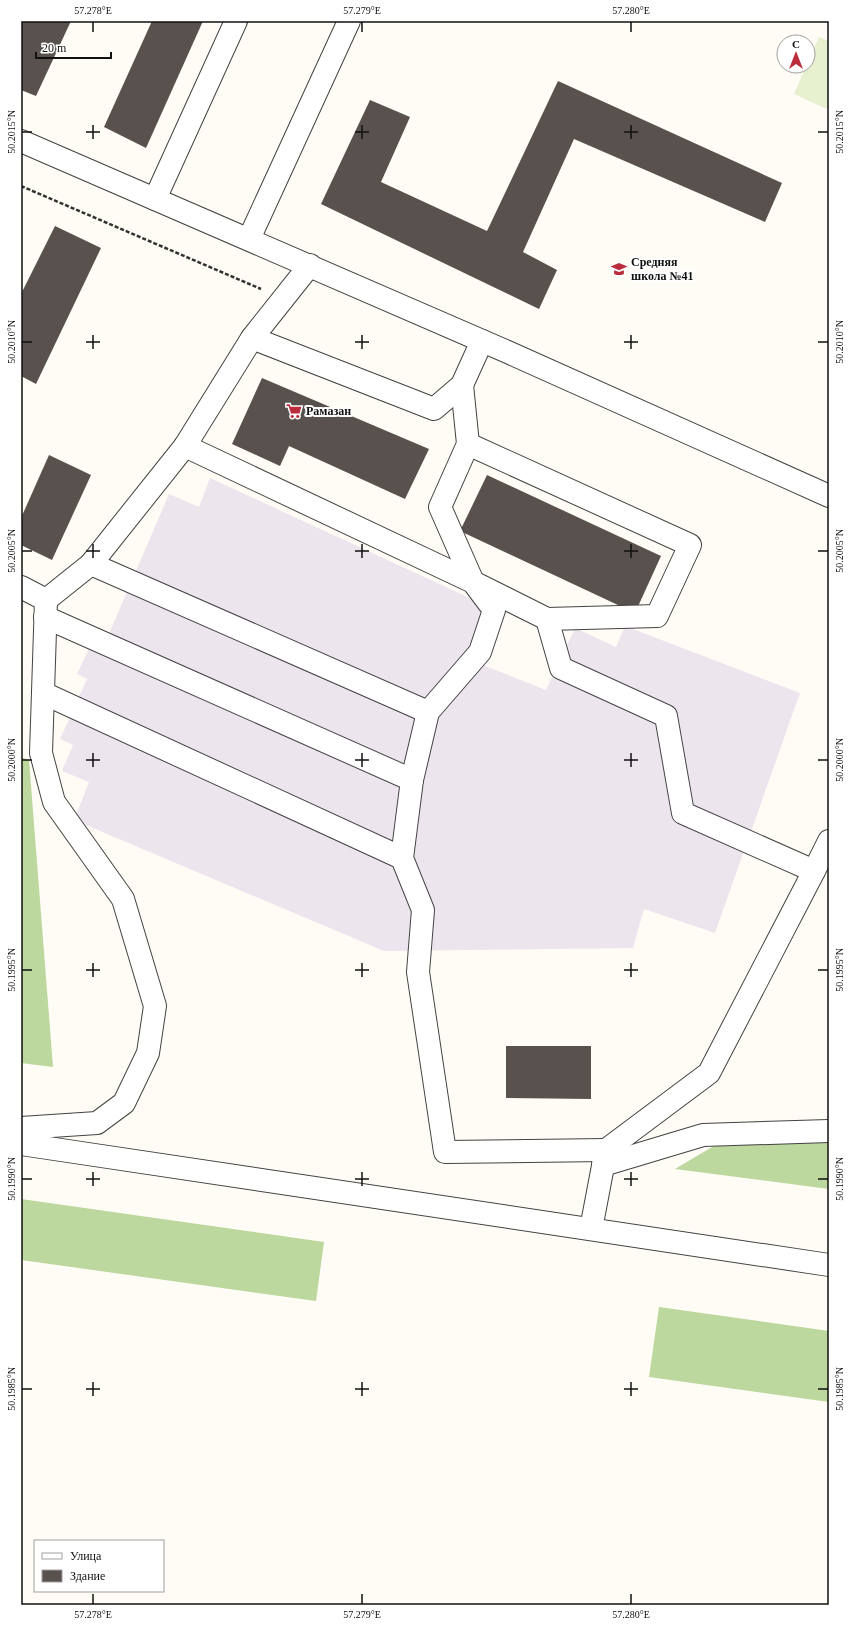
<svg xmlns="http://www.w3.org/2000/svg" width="850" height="1626" viewBox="0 0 850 1626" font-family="Georgia,serif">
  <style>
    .industrial { fill: #ece5ee }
    .forest { fill: #bcd89e }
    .pitch { fill: #e7f0cf }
    .building { fill: #58514d }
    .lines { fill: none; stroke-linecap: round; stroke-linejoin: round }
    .minor-casing { stroke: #434343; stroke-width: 24 }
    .path { stroke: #323232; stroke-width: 2.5; stroke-dasharray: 4 2; stroke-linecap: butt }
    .minor { stroke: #fff; stroke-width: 22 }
    .ticks { fill: none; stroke: #101010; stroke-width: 1.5 }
    .labels { text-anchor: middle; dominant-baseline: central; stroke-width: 4; stroke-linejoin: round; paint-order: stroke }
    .poi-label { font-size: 12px; font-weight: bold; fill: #101010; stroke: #fff; text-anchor: start }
    .neatline { fill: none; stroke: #101010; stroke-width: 1.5 }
    .ticks-label { font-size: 10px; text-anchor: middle; fill: #101010 }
  </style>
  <rect width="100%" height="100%" fill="#fefcf4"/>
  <!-- industrial -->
  <polygon class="industrial" points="210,478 485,605 465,658 546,690 575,628 616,647 625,626 800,693 715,933 644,909 633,948 384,951 74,820 89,782 62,771 73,745 60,739 87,679 77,674 94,638 105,643 169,494 199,507"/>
  <!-- forest -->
  <g class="forest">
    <polygon points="21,757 29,760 53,1067 21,1063"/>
    <polygon points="756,1121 829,1131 829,1189 675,1169"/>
    <polygon points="21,1199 324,1242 316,1301 21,1260"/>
    <polygon points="659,1307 829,1331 829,1402 649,1377"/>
  </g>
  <!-- pitch -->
  <polygon class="pitch" points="819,37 829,41 829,110 794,94 806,66 808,66 808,62"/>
  <!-- building -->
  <g class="building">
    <polygon points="21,21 71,21 36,96 21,90"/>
    <polygon points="152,21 203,21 146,148 104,127"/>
    <polygon points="558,81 782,183 765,222 574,139 523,252 557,270 539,309 321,204 370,100 410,117 381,182 487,231"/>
    <polygon points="55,226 101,248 36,384 21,376 21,294"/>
    <polygon points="262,378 429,449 405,499 289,446 280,466 232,444"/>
    <polygon points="49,455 91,475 52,560 21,545 21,518"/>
    <polygon points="487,475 661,556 635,613 460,531"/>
    <polygon points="506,1046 591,1046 591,1099 506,1098"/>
  </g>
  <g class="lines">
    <defs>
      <g id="minor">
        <polyline points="21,141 510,353 829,496"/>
        <polyline points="155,199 236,21"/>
        <polyline points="249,239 349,21"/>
        <polyline points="252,338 434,409 462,385 482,341"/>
        <polyline points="462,385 468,444 440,507 473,582 547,619 561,668 666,716 683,813 814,871"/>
        <polyline points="468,444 690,545 657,616 547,619"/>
        <polyline points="185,446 473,582 494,610 480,652 428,712 412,780 402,858 423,910 418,972 445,1152 606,1150"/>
        <polyline points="91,564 428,712"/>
        <polyline points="21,587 46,600 91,564 185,446 252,338 310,265"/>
        <polyline points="45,617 412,780"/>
        <polyline points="43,693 402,858"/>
        <polyline points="21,1128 97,1123 124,1103 148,1053 155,1006 123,899 54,802 41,753 46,600"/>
        <polyline points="21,1144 829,1265"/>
        <polyline points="603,1165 703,1135 829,1131"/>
        <polyline points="591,1229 606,1150 709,1073 814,871 829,841"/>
      </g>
    </defs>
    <!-- minor casing -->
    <use href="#minor" class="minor-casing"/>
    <!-- path -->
    <polyline class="path" points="21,186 261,289"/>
    <!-- minor -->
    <use href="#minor" class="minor"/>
  </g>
  <!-- ticks -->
  <path class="ticks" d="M93,22V32M362,22V32M631,22V32M93,125V139M362,125V139M631,125V139M22,132H32M86,132H100M355,132H369M624,132H638M818,132H828M93,335V349M362,335V349M631,335V349M22,342H32M86,342H100M355,342H369M624,342H638M818,342H828M93,544V558M362,544V558M631,544V558M22,551H32M86,551H100M355,551H369M624,551H638M818,551H828M93,753V767M362,753V767M631,753V767M22,760H32M86,760H100M355,760H369M624,760H638M818,760H828M93,963V977M362,963V977M631,963V977M22,970H32M86,970H100M355,970H369M624,970H638M818,970H828M93,1172V1186M362,1172V1186M631,1172V1186M22,1179H32M86,1179H100M355,1179H369M624,1179H638M818,1179H828M93,1382V1396M362,1382V1396M631,1382V1396M22,1389H32M86,1389H100M355,1389H369M624,1389H638M818,1389H828M93,1594V1604M362,1594V1604M631,1594V1604"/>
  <!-- icons -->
  <defs>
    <symbol id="school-bare" viewBox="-9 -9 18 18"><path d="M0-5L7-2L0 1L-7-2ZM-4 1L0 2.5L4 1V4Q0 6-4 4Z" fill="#bb2d3d" stroke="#fff" stroke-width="2.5" paint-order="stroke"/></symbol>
    <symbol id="supermarket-bare" viewBox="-9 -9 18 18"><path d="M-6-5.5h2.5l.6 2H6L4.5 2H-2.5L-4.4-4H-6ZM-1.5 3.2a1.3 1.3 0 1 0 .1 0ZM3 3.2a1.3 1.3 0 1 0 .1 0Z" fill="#bb2d3d" stroke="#fff" stroke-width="2.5" paint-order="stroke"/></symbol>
  </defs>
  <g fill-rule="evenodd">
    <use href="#school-bare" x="608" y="258" width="22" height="22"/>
    <use href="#supermarket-bare" x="283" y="400" width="22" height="22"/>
  </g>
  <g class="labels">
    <!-- poi labels -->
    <g class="poi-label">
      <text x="631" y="262">Средняя<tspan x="631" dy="14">школа №41</tspan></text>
      <text x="306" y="411">Рамазан</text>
    </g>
  </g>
  <!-- border -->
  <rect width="850" height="1626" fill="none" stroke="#ffffff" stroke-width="44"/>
  <!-- legend -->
  <rect x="34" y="1540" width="130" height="52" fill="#ffffff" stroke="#9f9f9f"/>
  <rect x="42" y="1553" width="20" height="6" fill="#ffffff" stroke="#9f9f9f"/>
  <text x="70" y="1560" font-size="12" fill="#101010">Улица</text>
  <rect x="42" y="1570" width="20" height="12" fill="#58514d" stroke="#9f9f9f"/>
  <text x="70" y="1580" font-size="12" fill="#101010">Здание</text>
  <!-- north arrow -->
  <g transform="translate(796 54)"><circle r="19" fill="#ffffff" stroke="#9f9f9f"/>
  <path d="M0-3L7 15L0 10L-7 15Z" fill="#bb2d3d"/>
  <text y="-6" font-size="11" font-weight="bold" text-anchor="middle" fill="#101010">С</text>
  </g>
  <!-- scale -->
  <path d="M36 52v6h75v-6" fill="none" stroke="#101010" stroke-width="2"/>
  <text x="42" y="52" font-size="12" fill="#101010" stroke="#ffffff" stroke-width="3" paint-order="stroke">20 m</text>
  <rect x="22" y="22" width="806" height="1582" class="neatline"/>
  <g class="ticks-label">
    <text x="93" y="14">57.278°E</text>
    <text x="362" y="14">57.279°E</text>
    <text x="631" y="14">57.280°E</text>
    <text transform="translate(11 132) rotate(-90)" y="4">50.2015°N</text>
    <text transform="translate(839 132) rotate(-90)" y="4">50.2015°N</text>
    <text transform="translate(11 342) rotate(-90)" y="4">50.2010°N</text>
    <text transform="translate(839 342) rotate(-90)" y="4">50.2010°N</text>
    <text transform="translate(11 551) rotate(-90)" y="4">50.2005°N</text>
    <text transform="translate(839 551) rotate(-90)" y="4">50.2005°N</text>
    <text transform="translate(11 760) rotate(-90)" y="4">50.2000°N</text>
    <text transform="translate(839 760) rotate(-90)" y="4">50.2000°N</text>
    <text transform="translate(11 970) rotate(-90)" y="4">50.1995°N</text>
    <text transform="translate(839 970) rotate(-90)" y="4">50.1995°N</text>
    <text transform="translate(11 1179) rotate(-90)" y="4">50.1990°N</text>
    <text transform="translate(839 1179) rotate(-90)" y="4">50.1990°N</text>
    <text transform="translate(11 1389) rotate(-90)" y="4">50.1985°N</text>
    <text transform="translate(839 1389) rotate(-90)" y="4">50.1985°N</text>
    <text x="93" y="1618">57.278°E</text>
    <text x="362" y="1618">57.279°E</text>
    <text x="631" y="1618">57.280°E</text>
  </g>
</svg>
